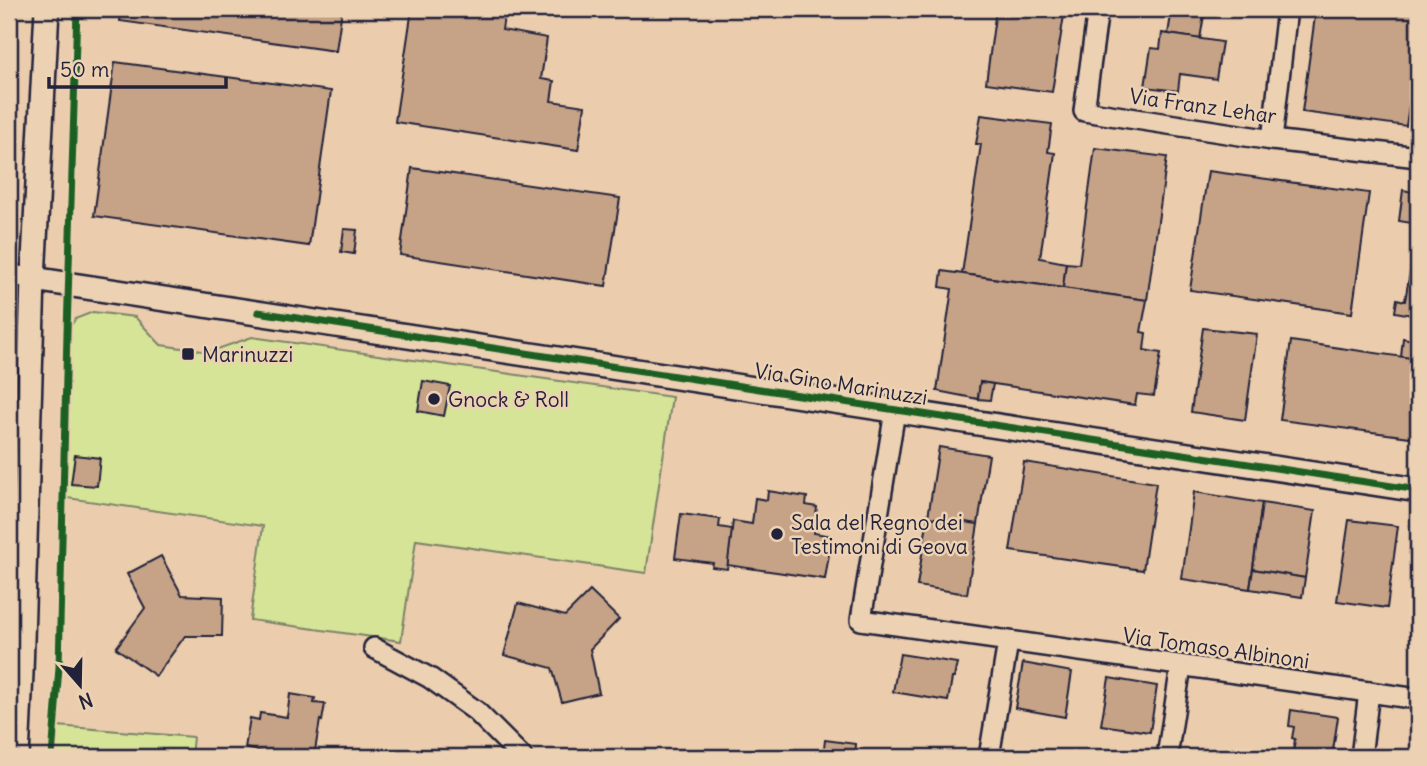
<svg xmlns="http://www.w3.org/2000/svg" width="1427" height="766" viewBox="0 0 1427 766" font-family="Delius,sans-serif">
  <style>
    .green { fill: #d6e497; stroke: #7c8369; stroke-width: 2 }
    .building { fill: #c6a387; stroke: #22223b; stroke-width: 2 }
    .lines { fill: none; stroke-linecap: round; stroke-linejoin: round }
    .minor-casing { stroke: #22223b; stroke-width: 24 }
    .tertiary-casing { stroke: #22223b; stroke-width: 28 }
    .minor { stroke: #ecd1b3; stroke-width: 19 }
    .tertiary { stroke: #ecd1b3; stroke-width: 23 }
    .cycleway-casing { stroke: #ecd1b3; stroke-width: 11 }
    .cycleway { stroke: #1b5e20; stroke-width: 7 }
    .poi-dot { fill: #22223b; stroke: #ecd1b3; stroke-width: 2.5 }
    .labels { text-anchor: middle; dominant-baseline: central; stroke-width: 5; stroke-linejoin: round; paint-order: stroke }
    .street-label { font-size: 21px; fill: #22223b; stroke: #ecd1b3 }
    .poi-label { font-size: 21px; fill: #22223b; stroke: #ecd1b3; text-anchor: start }
  </style>
  <rect width="100%" height="100%" fill="#ebcdad"/>
  <filter id="ink" filterUnits="userSpaceOnUse"><feTurbulence type="fractalNoise" baseFrequency=".0143" numOctaves="2"/><feDisplacementMap in="SourceGraphic" scale="14" xChannelSelector="R" yChannelSelector="G"/><feConvolveMatrix kernelMatrix="1 2 1 2 8 2 1 2 1" color-interpolation-filters="sRGB"/></filter>
  <g filter="url(#ink)">
    <!-- green -->
    <g class="green">
      <polygon points="93,312 135,317 161,345 209,352 252,337 672,397 646,573 416,540 401,641 250,620 263,526 67,498 71,326 75,319"/>
      <polygon points="57,726 193,737 191,757 55,757"/>
    </g>
    <!-- building -->
    <g class="building">
      <polygon points="122,9 342,9 336,51 120,21"/>
      <polygon points="412,9 505,9 502,30 547,38 541,79 554,81 551,101 585,106 578,150 395,122"/>
      <polygon points="996,9 1018,9 1064,15 1052,92 986,83"/>
      <polygon points="1172,9 1205,9 1200,39 1168,34"/>
      <polygon points="1316,9 1418,9 1418,43 1406,126 1302,112"/>
      <polygon points="1162,33 1222,42 1216,79 1180,74 1178,91 1145,87 1151,48 1160,49"/>
      <polygon points="115,62 331,91 309,246 94,216"/>
      <polygon points="981,115 1052,124 1048,152 1055,153 1040,258 1066,263 1063,288 962,274 981,144 976,144"/>
      <polygon points="1095,148 1167,157 1147,300 1063,288 1066,263 1079,264"/>
      <polygon points="412,168 620,198 606,286 400,255"/>
      <polygon points="1208,171 1369,193 1352,313 1190,290"/>
      <polygon points="1403,190 1418,193 1418,316 1395,312 1397,299 1405,301 1418,224 1399,221"/>
      <polygon points="344,229 357,230 354,254 341,252"/>
      <polygon points="942,271 1147,300 1141,332 1146,333 1144,350 1161,353 1154,396 1137,394 1135,405 980,382 978,399 937,391 952,289 940,287"/>
      <polygon points="1203,328 1257,334 1245,420 1191,412"/>
      <polygon points="1403,338 1418,341 1418,359 1401,357"/>
      <polygon points="1291,341 1418,359 1418,438 1280,420"/>
      <polygon points="423,381 450,386 444,416 418,411"/>
      <polygon points="980,382 993,384 990,400 978,399"/>
      <polygon points="939,447 989,455 978,524 928,517"/>
      <polygon points="75,455 100,458 97,486 71,484"/>
      <polygon points="1024,462 1156,483 1143,570 1010,551"/>
      <polygon points="768,491 807,497 806,505 817,507 814,533 832,536 825,579 727,565 733,521 752,524 755,498 767,500"/>
      <polygon points="1194,492 1262,503 1250,589 1182,579"/>
      <polygon points="1262,503 1315,511 1305,578 1253,569"/>
      <polygon points="681,514 720,519 719,527 732,529 727,569 712,567 713,563 675,558"/>
      <polygon points="928,517 978,524 967,594 917,586"/>
      <polygon points="1349,520 1398,526 1387,608 1337,601"/>
      <polygon points="161,556 182,595 223,597 222,636 185,636 156,676 116,648 145,608 127,574"/>
      <polygon points="1253,569 1305,578 1302,597 1250,589"/>
      <polygon points="590,591 619,619 590,649 599,693 562,702 552,668 504,655 518,603 565,616"/>
      <polygon points="900,654 957,663 954,678 952,678 948,701 893,692"/>
      <polygon points="1023,663 1072,672 1065,717 1015,708"/>
      <polygon points="1109,678 1157,686 1150,732 1101,725"/>
      <polygon points="290,694 315,698 314,703 325,704 322,721 320,720 314,757 281,757 282,754 277,755 245,748 250,718 259,720 260,713 287,717"/>
      <polygon points="1291,710 1338,717 1332,757 1315,757 1293,754 1295,739 1292,738 1294,727 1289,726"/>
      <polygon points="825,740 856,744 855,757 823,757"/>
    </g>
    <g class="lines">
      <defs>
        <g id="minor">
          <polyline points="1098,9 1084,111 1272,140 1418,157"/>
          <polyline points="1272,140 1287,9"/>
          <polyline points="9,274 33,279"/>
          <polyline points="895,411 861,620 1418,699"/>
          <polyline points="374,648 430,678 476,711 522,757"/>
          <polyline points="989,757 1008,642"/>
          <polyline points="1167,757 1181,666"/>
          <polyline points="1361,757 1369,692"/>
        </g>
        <g id="tertiary">
          <polyline points="33,279 1418,490"/>
          <polyline points="17,757 21,673 33,279 47,9"/>
        </g>
      </defs>
      <!-- minor casing -->
      <use href="#minor" class="minor-casing"/>
      <!-- tertiary casing -->
      <use href="#tertiary" class="tertiary-casing"/>
      <!-- minor -->
      <use href="#minor" class="minor"/>
      <!-- tertiary -->
      <use href="#tertiary" class="tertiary"/>
      <defs>
        <g id="cycleway">
          <polyline points="258,312 1418,490"/>
          <polyline points="52,757 59,667 67,332 77,9"/>
        </g>
      </defs>
      <!-- cycleway casing -->
      <use href="#cycleway" class="cycleway-casing"/>
      <!-- cycleway -->
      <use href="#cycleway" class="cycleway"/>
    </g>
  </g>
  <!-- markers -->
  <g class="poi-dot">
    <rect x="181" y="347" width="14" height="14" rx="3.5"/>
    <circle cx="434" cy="399" r="7"/>
    <circle cx="777" cy="534" r="7"/>
  </g>
  <g class="labels">
    <!-- street labels -->
    <g class="street-label">
      <text transform="translate(1203 106) rotate(8)">Via Franz Lehar</text>
      <text transform="translate(841 384) rotate(9)">Via Gino Marinuzzi</text>
      <text transform="translate(1216 648) rotate(8)">Via Tomaso Albinoni</text>
    </g>
    <!-- poi labels -->
    <g class="poi-label">
      <text x="202" y="354">Marinuzzi</text>
      <text x="448" y="399">Gnock &amp; Roll</text>
      <text x="791" y="522">Sala del Regno dei<tspan x="791" dy="24">Testimoni di Geova</tspan></text>
    </g>
  </g>
  <!-- margin -->
  <rect width="1427" height="766" fill="none" stroke="#ecd1b3" stroke-width="35"/>
  <rect x="18" y="18" width="1392" height="731" fill="none" stroke="#22223b" stroke-width="2.5" filter="url(#ink)"/>
  <!-- north arrow -->
  <g transform="translate(80 685) rotate(160)" stroke="#ecd1b3" stroke-width="5" paint-order="stroke">
  <path d="M0-5L12 26L0 18L-12 26Z" fill="#22223b"/>
  <text y="-10" font-size="19" font-weight="bold" text-anchor="middle" fill="#22223b">N</text>
  </g>
  <!-- scale -->
  <path d="M49 77v10h177v-10" fill="none" stroke="#22223b" stroke-width="3.5"/>
  <text x="60" y="77" font-size="21" fill="#22223b" stroke="#ecd1b3" stroke-width="5" paint-order="stroke">50 m</text>
</svg>
